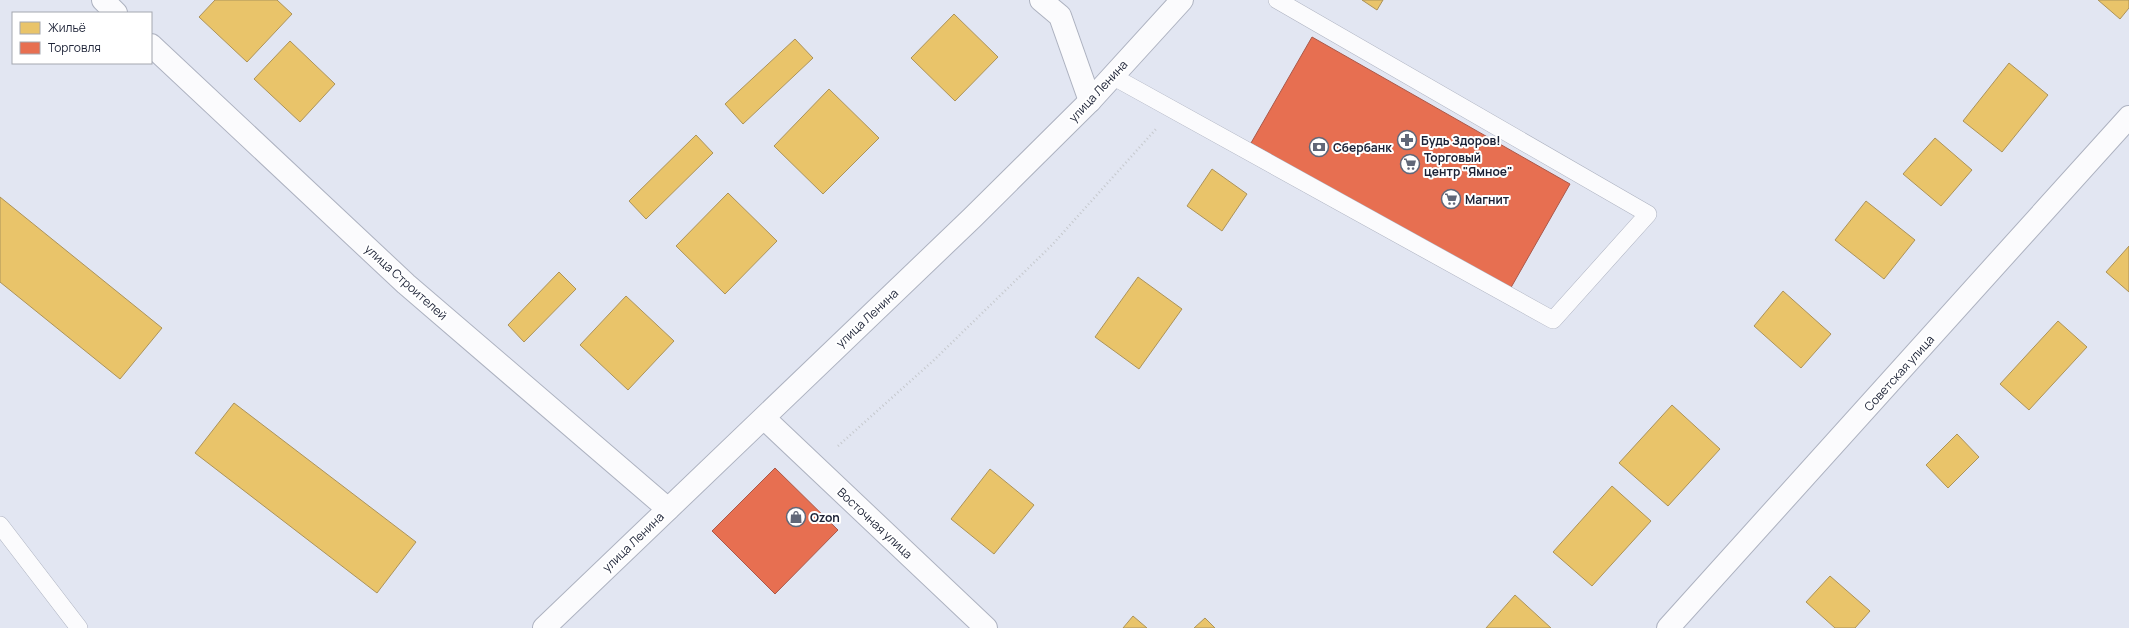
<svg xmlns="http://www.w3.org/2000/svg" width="2129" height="628" viewBox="0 0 2129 628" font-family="Manrope,sans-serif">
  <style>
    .homes { fill: #e9c46a; stroke: #ac935a }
    .shops { fill: #e76f51; stroke: #aa5849 }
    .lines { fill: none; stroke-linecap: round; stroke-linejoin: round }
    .service-casing { stroke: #adb2c0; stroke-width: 18 }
    .minor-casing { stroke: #adb2c0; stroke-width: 24 }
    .tertiary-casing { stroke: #adb2c0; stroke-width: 24 }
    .path { stroke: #c5c8cd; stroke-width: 2.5; stroke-dasharray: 1 3; stroke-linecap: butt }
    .service { stroke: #fbfbfd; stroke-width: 17 }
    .minor { stroke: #fbfbfd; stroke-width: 22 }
    .tertiary { stroke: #fbfbfd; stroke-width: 22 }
    .labels { text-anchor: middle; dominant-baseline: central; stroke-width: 4; stroke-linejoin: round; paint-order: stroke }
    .street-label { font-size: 12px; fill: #1c2236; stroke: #fff }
    .poi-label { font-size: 12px; font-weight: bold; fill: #1c2236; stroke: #fff; text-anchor: start }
  </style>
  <rect width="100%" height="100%" fill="#e2e6f2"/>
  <!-- homes -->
  <g class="homes">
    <polygon points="215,0 277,0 292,14 247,62 199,17"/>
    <polygon points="1362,0 1383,0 1377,10"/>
    <polygon points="2098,0 2129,0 2129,8 2120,19"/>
    <polygon points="954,14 998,57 955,101 911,58"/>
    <polygon points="795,39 813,58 743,124 725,104"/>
    <polygon points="290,41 335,84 300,122 254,79"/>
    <polygon points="2009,63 2048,95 2002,152 1963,121"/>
    <polygon points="829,89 879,138 823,194 774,146"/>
    <polygon points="696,135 713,153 646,219 629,201"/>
    <polygon points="1935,138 1972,170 1941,206 1903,174"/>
    <polygon points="1212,169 1247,194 1222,231 1187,206"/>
    <polygon points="728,193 777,241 725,294 676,246"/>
    <polygon points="0,197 162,328 120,379 0,282"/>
    <polygon points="1866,201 1915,240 1884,279 1835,240"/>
    <polygon points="2129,246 2129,292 2106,272"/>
    <polygon points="559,272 576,289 524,342 508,325"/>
    <polygon points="1138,277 1182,309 1139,369 1095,337"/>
    <polygon points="1783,291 1831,334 1801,368 1754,326"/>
    <polygon points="626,296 674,341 628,390 580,345"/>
    <polygon points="2058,321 2087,347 2029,410 2000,384"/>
    <polygon points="234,403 416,542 377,593 195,453"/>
    <polygon points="1672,405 1720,449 1668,506 1619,463"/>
    <polygon points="1957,434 1979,457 1948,488 1926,465"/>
    <polygon points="990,469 1034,505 994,554 951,519"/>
    <polygon points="1612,486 1651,521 1592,586 1553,552"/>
    <polygon points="1830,576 1870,611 1855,628 1835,628 1806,602"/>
    <polygon points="1515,595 1551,628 1486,628"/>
    <polygon points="1133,616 1147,628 1123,628"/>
    <polygon points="1205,618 1215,628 1194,628"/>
  </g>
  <!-- shops -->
  <g class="shops">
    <polygon points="1312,37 1570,184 1509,291 1251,143"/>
    <polygon points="775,468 838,530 775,594 712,531"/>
  </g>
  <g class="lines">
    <defs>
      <g id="service">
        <polyline points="1112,76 1553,320 1648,214 1277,0"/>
        <polyline points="0,525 79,628"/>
      </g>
      <g id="minor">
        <polyline points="103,0 116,13"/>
        <polyline points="1041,0 1060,16 1090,101"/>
        <polyline points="151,45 406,284 668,509"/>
        <polyline points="764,418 986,628"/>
        <polyline points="1668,628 2129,117"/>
      </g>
      <polyline id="tertiary" points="544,628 972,218 1090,101 1182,0"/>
    </defs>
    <!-- service casing -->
    <use href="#service" class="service-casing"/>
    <!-- minor casing -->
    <use href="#minor" class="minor-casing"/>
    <!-- tertiary casing -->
    <use href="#tertiary" class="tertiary-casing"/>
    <!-- path -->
    <polyline class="path" points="838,446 934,360 1052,245 1156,129"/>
    <!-- service -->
    <use href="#service" class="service"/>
    <!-- minor -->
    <use href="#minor" class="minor"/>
    <!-- tertiary -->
    <use href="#tertiary" class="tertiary"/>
  </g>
  <!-- icons -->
  <defs>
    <symbol id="pharmacy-ring" viewBox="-11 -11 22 22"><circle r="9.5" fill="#fff" stroke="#616778" stroke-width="1.5"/><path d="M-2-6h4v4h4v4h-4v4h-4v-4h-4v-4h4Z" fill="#616778"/></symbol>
    <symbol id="bank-ring" viewBox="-11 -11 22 22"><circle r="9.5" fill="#fff" stroke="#616778" stroke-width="1.5"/><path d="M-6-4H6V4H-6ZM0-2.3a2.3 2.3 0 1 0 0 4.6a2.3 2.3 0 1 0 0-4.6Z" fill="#616778"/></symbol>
    <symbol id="supermarket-ring" viewBox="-11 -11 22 22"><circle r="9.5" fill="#fff" stroke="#616778" stroke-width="1.5"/><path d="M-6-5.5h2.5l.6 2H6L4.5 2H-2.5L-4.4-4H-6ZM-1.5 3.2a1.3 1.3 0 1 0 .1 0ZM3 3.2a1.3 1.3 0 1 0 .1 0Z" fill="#616778"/></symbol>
    <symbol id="shop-ring" viewBox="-11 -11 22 22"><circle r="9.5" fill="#fff" stroke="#616778" stroke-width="1.5"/><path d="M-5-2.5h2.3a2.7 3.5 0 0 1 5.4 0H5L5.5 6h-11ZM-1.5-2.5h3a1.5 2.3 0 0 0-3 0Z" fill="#616778"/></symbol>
  </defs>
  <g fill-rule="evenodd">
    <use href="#pharmacy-ring" x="1396" y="129" width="22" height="22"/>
    <use href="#bank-ring" x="1308" y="136" width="22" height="22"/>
    <use href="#supermarket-ring" x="1399" y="153" width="22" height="22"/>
    <use href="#supermarket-ring" x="1440" y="188" width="22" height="22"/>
    <use href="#shop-ring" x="785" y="506" width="22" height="22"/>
  </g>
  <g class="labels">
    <!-- street labels -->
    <g class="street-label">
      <text transform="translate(1098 91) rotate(-47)">улица Ленина</text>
      <text transform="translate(406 282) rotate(42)">улица Строителей</text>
      <text transform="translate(867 318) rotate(-43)">улица Ленина</text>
      <text transform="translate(1899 373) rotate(-48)">Советская улица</text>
      <text transform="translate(875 523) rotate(43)">Восточная улица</text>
      <text transform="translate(633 542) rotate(-44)">улица Ленина</text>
    </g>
    <!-- poi labels -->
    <g class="poi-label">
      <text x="1421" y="140">Будь Здоров!</text>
      <text x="1333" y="147">Сбербанк</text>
      <text x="1424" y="157">Торговый<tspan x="1424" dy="14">центр "Ямное"</tspan></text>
      <text x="1465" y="199">Магнит</text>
      <text x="810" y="517">Ozon</text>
    </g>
  </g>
  <!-- legend -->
  <rect x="12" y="12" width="140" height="52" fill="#ffffff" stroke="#a4a7af"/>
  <rect x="20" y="22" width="20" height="12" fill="#e9c46a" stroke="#a4a7af"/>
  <text x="48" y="32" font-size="12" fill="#1c2236">Жильё</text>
  <rect x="20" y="42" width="20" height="12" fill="#e76f51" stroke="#a4a7af"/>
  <text x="48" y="52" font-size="12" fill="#1c2236">Торговля</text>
</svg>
